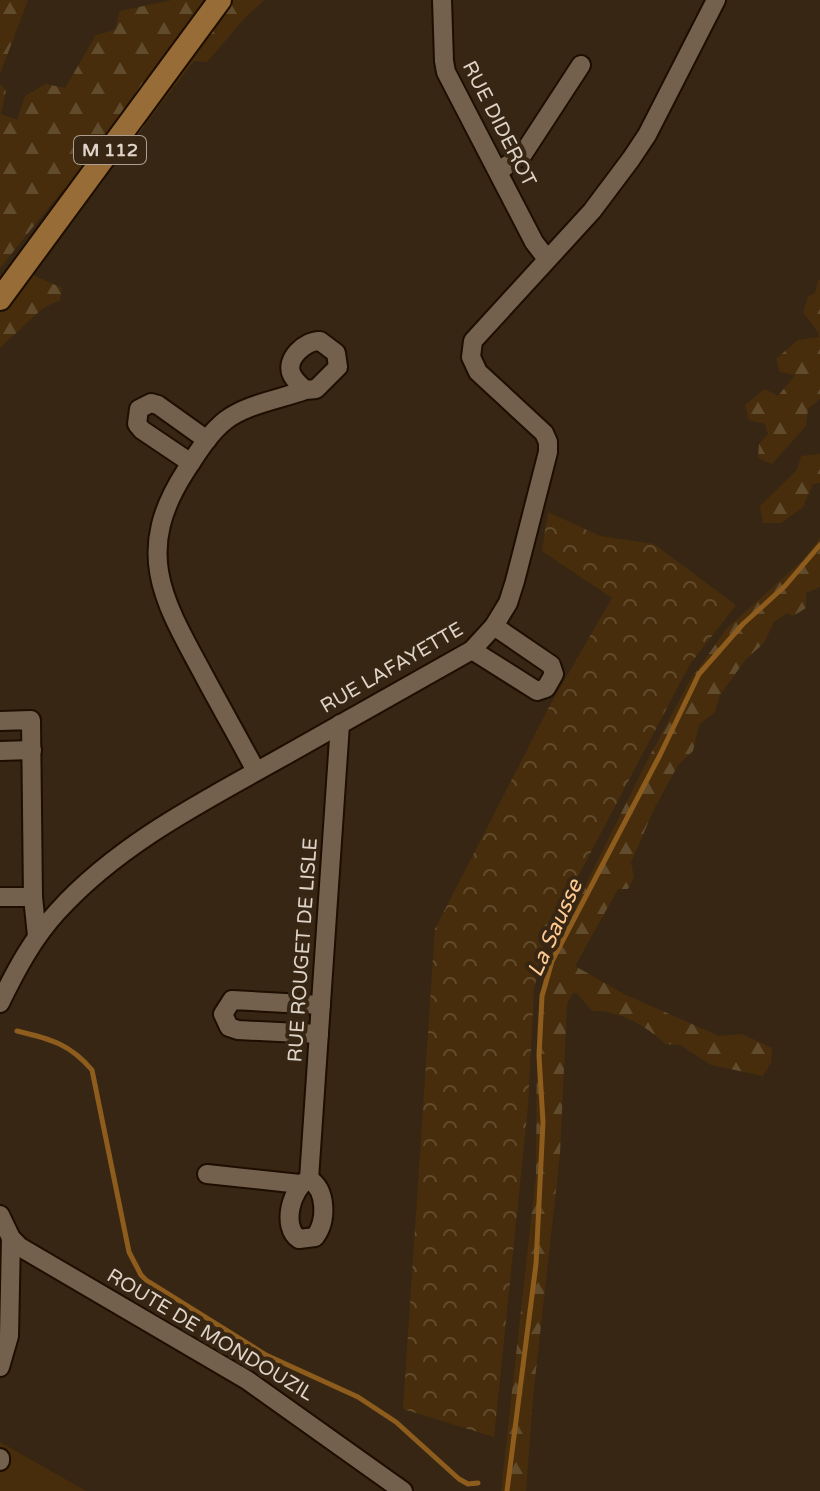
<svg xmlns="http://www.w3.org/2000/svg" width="820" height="1491" viewBox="0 0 820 1491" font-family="'Varela Round',sans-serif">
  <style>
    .forest { fill: url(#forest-firs) }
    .park { fill: url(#park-crowns) }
    .garden { fill: #472d0b }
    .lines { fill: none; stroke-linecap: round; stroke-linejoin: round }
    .stream { stroke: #8e5d1d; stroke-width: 5 }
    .minor-casing { stroke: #1d0e00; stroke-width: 22 }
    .major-casing { stroke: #1d0e00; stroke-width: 26 }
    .minor { stroke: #74614d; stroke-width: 18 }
    .major { stroke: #976c36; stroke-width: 22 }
    .labels { text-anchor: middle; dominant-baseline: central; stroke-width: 8; stroke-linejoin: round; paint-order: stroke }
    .shield { fill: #362613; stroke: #ac9f92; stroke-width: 2 }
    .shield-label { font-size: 18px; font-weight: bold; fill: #ded3c8 }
    .street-label { font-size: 20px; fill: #ded3c8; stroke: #362613 }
    .water-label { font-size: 22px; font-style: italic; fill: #feca92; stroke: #362613 }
  </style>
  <defs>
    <pattern id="forest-firs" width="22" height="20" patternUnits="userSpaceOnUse" patternTransform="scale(2)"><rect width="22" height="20" fill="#472d0b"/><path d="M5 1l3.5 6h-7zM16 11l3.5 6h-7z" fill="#614b2d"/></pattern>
    <pattern id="park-crowns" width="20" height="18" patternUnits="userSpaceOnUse" patternTransform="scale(2)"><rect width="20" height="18" fill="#472d0b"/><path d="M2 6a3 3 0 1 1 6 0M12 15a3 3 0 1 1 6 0" fill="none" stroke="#614b2d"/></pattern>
  </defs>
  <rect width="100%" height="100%" fill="#362613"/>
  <!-- forest -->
  <g class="forest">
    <polygon points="0,0 28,0 0,74"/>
    <polygon points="172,0 264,0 243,20 207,62 194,61 102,181 88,167 62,191 0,268 0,84 6,91 1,114 17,120 25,96 46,84 65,88 96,35 115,30 120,11"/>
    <polygon points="26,272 62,288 60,300 43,308 0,348 0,306"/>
    <polygon points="818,280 820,280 820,399 808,409 806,426 772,464 758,458 759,444 768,434 765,424 749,420 745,405 765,389 778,396 795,375 780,372 776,359 798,340 819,337 818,332 803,312 808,297 815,293"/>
    <polygon points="820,454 820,483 813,484 803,507 781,523 763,523 760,506 797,470 801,456"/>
    <path d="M820,538V587L806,593V608L793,616L787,613L774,622L764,643L746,659L720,695L715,712L699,725L693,751L678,765L654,809L631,863L634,877L628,889H618L575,966L624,994L719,1036L742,1034L772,1048L771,1063L763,1076L711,1065L680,1045L665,1044C647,1026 619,1010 592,1011L577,993H573L567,1004L560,1154L533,1397L526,1491H501L536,1175L537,1027L545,967L646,763L689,682L727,628L802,561Z"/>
  </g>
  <!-- park -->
  <polygon class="park" points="548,512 600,536 654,544 736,605 690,664 545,939 534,989 528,1106 494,1437 403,1409 435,929 548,709 612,598 542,551"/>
  <!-- garden -->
  <polygon class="garden" points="0,1442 86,1491 0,1491"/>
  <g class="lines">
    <!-- stream -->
    <g class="stream">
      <path d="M17,1031C51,1039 70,1044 92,1070L129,1252L141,1275L146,1280L266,1355L358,1397L396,1422L459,1479L468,1484L478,1483"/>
      <polyline points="507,1491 536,1264 543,1122 539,1056 542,996 552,961 660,755 699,674 743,624 785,586 820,545"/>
    </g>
    <defs>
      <g id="minor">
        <polyline points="442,0 444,61 446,72 534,242 547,259"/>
        <polyline points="499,171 523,154 581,65"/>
        <polyline points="191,463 142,430 137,424 139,409 151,403 158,405 207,440"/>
        <polyline points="472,650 537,691 546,688 554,674 551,665 494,626"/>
        <polyline points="0,721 31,720 33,897 37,936"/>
        <polyline points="0,751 32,750"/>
        <path d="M256,771C238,737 219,704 201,670C161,597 135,550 185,472C196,455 209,433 226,420C247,404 281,399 305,390L316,389L338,367L336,353L320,341C306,340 284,359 292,375C295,381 301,386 305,390"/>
        <polyline points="0,897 33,897"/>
        <path d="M0,1003C16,970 33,938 58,911C118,845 200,803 277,760C342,724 407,687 472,650L494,626L508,603L515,581L548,452V442L544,433L478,372L471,357L473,341L592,211L631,159L647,135L716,0"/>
        <polyline points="319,1034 238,1030 229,1027 223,1014 232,1000 321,1005"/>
        <polyline points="207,1174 300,1184"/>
        <polyline points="309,1179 340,724"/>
        <path d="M309,1179C327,1190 327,1221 315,1237L299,1239C281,1227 291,1188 309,1179Z"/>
        <polyline points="0,1215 11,1238 20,1247 247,1380 403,1491"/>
        <polyline points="0,1367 9,1336 11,1238"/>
        <polyline points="0,1458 0,1461"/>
      </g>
      <polyline id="major" points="0,299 220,0"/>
    </defs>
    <!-- minor casing -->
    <use href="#minor" class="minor-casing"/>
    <!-- major casing -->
    <use href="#major" class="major-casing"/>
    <!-- minor -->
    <use href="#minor" class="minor"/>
    <!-- major -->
    <use href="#major" class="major"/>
  </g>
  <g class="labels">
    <!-- shield labels -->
    <rect class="shield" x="74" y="136" width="72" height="28" rx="6"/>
    <g class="shield-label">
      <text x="110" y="150">M 112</text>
    </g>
    <!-- street labels -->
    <g class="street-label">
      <text transform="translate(499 124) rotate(63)">RUE DIDEROT</text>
      <text transform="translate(392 668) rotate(-30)">RUE LAFAYETTE</text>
      <text transform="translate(303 950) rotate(-86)">RUE ROUGET DE LISLE</text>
      <text transform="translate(210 1335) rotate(31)">ROUTE DE MONDOUZIL</text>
    </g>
    <!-- water labels -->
    <g class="water-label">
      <text transform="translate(555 928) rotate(-66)">La Sausse</text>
    </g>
  </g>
</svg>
